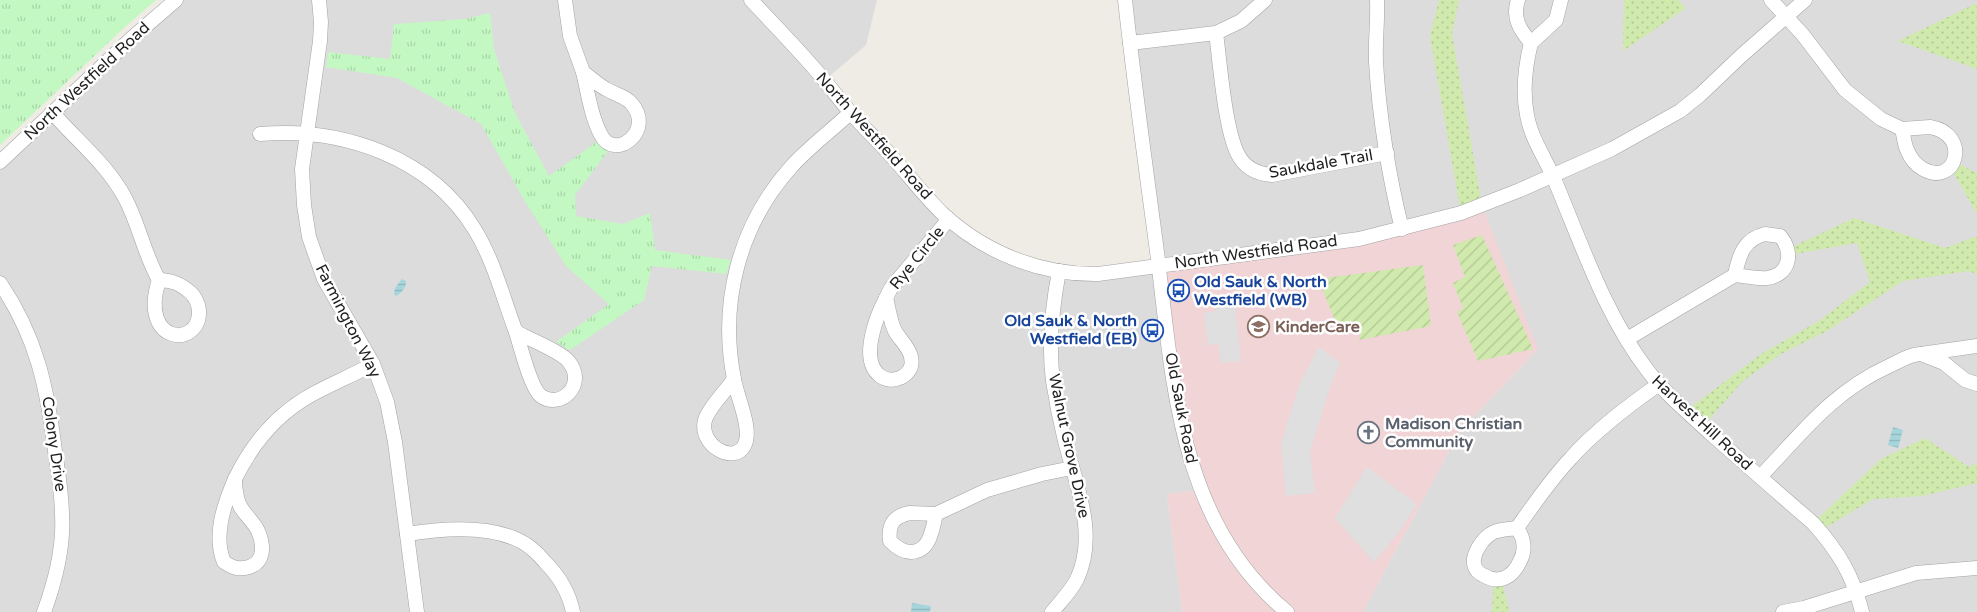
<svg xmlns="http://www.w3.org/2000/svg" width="1977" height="612" viewBox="0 0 1977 612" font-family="'Varela Round',sans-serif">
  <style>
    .residential { fill: #dddcdc }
    .commercial { fill: #f0d4d6 }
    .grass { fill: url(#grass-dots) }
    .park { fill: url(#park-tufts) }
    .garden { fill: url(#garden-furrows) }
    .parking { fill: #dfdfdf }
    .water { fill: url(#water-rules) }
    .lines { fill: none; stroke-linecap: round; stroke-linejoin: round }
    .minor-casing { stroke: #a3a3a3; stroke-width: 15 }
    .minor { stroke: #fff; stroke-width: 14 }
    .labels { text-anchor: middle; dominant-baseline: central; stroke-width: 5; stroke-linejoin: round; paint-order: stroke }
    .street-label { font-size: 16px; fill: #1f1f1f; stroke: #fff }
    .transit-label { font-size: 16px; font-weight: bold; fill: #164399; stroke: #fff; text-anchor: start }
    .education-label { font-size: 16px; font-weight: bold; fill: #785e54; stroke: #fff; text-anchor: start }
    .worship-label { font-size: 16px; font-weight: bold; fill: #5b616d; stroke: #fff; text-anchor: start }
  </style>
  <defs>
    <pattern id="grass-dots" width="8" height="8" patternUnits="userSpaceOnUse" patternTransform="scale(1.25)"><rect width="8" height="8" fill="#d0e9ac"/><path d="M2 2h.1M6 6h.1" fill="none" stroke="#b2c794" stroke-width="1.8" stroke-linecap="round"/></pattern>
    <pattern id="park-tufts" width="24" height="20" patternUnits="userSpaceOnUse" patternTransform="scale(1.25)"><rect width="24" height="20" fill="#c4f8c3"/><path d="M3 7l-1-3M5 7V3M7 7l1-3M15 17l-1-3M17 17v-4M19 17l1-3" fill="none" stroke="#a8d4a7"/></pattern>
    <pattern id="garden-furrows" width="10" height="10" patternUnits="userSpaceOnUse" patternTransform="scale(1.25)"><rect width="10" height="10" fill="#d0e9ac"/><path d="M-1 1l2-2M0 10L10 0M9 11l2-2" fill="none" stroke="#b2c794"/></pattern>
    <pattern id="water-rules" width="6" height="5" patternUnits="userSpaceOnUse" patternTransform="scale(1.25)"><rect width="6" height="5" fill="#a6d5dc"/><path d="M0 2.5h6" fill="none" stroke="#8eb6bc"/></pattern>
  </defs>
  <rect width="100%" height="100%" fill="#efebe5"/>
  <!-- residential -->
  <polygon class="residential" points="176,0 877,0 866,45 825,80 958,227 1059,271 1158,265 1125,0 1977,0 1977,612 1363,612 1460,431 1538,349 1200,490 1167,494 1182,612 0,612 0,162"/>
  <!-- commercial -->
  <polygon class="commercial" points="1482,205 1538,349 1460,431 1363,612 1182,612 1167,494 1200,490 1158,265 1301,247"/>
  <!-- grass -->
  <g class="grass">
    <polygon points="1439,0 1459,0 1452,34 1482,205 1461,213 1430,36"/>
    <polygon points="1624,0 1678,0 1686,8 1623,51"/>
    <polygon points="1977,3 1977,69 1898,41"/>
    <polygon points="1953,161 1977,173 1977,214 1950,167"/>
    <polygon points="1854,218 1945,248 1977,236 1977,274 1968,271 1903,281 1827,331 1781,354 1744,380 1703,426 1686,411 1761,354 1819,321 1870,282 1857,243 1789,255 1788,249"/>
    <polygon points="1925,438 1969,467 1977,463 1977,483 1922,496 1873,499 1820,531 1813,523 1881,459"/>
    <polygon points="1502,579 1509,612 1492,612 1494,580"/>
  </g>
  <!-- park -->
  <g class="park">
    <polygon points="0,0 156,0 125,27 0,145"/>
    <polygon points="490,13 494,49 515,113 549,176 598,141 609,150 575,195 576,216 623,224 650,213 655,250 731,260 726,274 652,266 644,300 570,350 556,342 609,304 566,266 523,198 481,124 397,78 326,67 328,52 390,59 394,24 465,19"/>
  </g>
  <!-- garden -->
  <g class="garden">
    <polygon points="1482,235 1533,349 1478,361 1457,312 1463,308 1453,283 1465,277 1453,245"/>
    <polygon points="1423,265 1431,326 1359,340 1360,334 1339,330 1318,279"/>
  </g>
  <!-- parking -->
  <g class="parking">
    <polygon points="1224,297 1224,300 1234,299 1241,361 1221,363 1218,344 1208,345 1204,313 1216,311 1215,298"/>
    <polygon points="1319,347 1340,363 1330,387 1310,451 1315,493 1286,496 1281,444 1300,383"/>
    <polygon points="1367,467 1417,504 1399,532 1374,562 1335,518"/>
  </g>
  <!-- water -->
  <g class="water">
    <path d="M402,279L406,281C407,287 401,293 396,296L394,294L395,288Z"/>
    <polygon points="1893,427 1903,430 1898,448 1888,445"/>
    <polygon points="912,603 931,606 930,612 911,612"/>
  </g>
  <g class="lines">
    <defs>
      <g id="minor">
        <polyline points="319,0 321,22 320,41 302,169 304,205 309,237 324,279 373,364 387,402 395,442 417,612"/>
        <polyline points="565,0 570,36 583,72"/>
        <path d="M751,0C776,27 802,53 825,81C834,92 842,103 851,113C862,126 874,137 885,149C905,170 922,194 943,214C985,253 1041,275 1098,274L1359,239L1461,213L1520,190L1612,149L1680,111L1700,95L1742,55L1805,0"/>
        <path d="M1125,0C1134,82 1145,163 1156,244C1173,376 1176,520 1287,612"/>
        <path d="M1377,0C1378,21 1375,41 1376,62C1379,115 1389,178 1402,229"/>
        <path d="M1518,0C1512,18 1520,30 1531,43L1556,20L1561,0"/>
        <polyline points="1771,0 1803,35 1845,90 1881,119 1902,129"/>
        <path d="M1216,33C1220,62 1225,135 1240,158C1247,169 1259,174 1272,175L1387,153"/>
        <polyline points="1130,43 1216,33 1241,21 1265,0"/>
        <path d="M1531,43C1525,67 1522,90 1527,115C1531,139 1546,159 1555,181C1582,245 1605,315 1648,371C1666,395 1689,413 1710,433C1744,463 1778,493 1813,523C1838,551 1853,575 1862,612"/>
        <path d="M583,72C591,78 599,86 608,90C616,95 625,96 631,103C656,130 615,162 601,135C591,116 588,93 583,72Z"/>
        <path d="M52,112C76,140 107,164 125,198C139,224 144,254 159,280"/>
        <path d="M1930,127C1972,134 1956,188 1923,169C1916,165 1911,159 1908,152C1904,145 1904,136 1902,129Z"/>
        <path d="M260,134C342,127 431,157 475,230C494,261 503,298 516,332"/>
        <polyline points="0,162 133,37 176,0"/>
        <path d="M1765,234L1780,236C1794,252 1790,275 1767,278C1757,279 1745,276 1735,275C1739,255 1744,239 1765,234Z"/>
        <path d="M159,280C172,280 181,284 191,293C196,298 198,303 199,310C201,349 138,345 159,280Z"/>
        <path d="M0,283C37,338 47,387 55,451C58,472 62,494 62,515C64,548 55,582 44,612"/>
        <path d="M886,298C889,309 890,321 895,331C900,340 909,347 911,357C916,376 890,387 878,374C860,357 877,315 886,298Z"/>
        <polyline points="886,298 891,288 949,219"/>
        <path d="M516,332C529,339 562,352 569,362C587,384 561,410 541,396C531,389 520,345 516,332Z"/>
        <polyline points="1627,339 1735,275"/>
        <polyline points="1977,346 1921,354 1944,363 1965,380 1977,384"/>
        <path d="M734,379C719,303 739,225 791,167C809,147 831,131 850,113"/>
        <path d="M734,379C737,397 752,428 745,444C736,466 698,446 705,420C709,407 726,391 734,379Z"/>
        <path d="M1760,477C1802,433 1832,392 1889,366C1900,361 1910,354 1921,354"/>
        <path d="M235,479C235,488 236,497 240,506C245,515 254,522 258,531C264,545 265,562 249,567C239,570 233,568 224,562C213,536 224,504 235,479Z"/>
        <path d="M235,479C252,444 277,414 311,395C331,384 353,375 373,364"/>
        <path d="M910,513L936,514C932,529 931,551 911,552C903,552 896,547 890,541C888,525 893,516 910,513Z"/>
        <polyline points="936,514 987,490 1042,474 1072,468"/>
        <path d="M1517,528C1534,504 1551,479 1571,458C1596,430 1628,406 1659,384"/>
        <path d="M1517,528C1524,538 1526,550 1520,561C1513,577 1499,585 1483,575C1479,573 1476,571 1475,567C1470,556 1483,537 1494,532C1501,529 1510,529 1517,528Z"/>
        <path d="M407,534C444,528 499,523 531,548C536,552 541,557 545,562C559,576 569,593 573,612"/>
        <path d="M1052,612C1061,601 1071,591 1077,579C1098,534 1076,485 1065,441C1060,421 1056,401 1053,381C1048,344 1052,308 1059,271"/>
        <polyline points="1783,612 1804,608 1916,573 1977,568"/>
      </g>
    </defs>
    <!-- minor casing -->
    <use href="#minor" class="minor-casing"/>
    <!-- minor -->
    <use href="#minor" class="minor"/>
  </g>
  <!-- icons -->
  <defs>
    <symbol id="bus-ring" viewBox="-11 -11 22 22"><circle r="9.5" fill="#fff" stroke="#1a4fb4" stroke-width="1.5"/><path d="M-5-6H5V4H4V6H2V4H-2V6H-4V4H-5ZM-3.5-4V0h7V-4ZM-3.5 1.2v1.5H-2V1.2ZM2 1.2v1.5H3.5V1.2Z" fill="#1a4fb4"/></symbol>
    <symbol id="school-ring" viewBox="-11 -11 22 22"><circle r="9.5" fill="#fff" stroke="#8d6e63" stroke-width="1.5"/><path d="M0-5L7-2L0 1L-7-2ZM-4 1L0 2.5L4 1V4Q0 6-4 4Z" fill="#8d6e63"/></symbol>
    <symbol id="church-ring" viewBox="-11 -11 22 22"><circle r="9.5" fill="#fff" stroke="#6b7280" stroke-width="1.5"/><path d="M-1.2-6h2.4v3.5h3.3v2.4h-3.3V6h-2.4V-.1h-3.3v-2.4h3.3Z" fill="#6b7280"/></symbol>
  </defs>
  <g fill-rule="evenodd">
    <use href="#bus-ring" x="1166" y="278" width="25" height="25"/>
    <use href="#school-ring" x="1246" y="314" width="25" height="25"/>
    <use href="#bus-ring" x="1140" y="318" width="25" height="25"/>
    <use href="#church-ring" x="1356" y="420" width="25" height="25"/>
  </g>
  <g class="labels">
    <!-- street labels -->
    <g class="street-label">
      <text transform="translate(87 81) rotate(-43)">North Westfield Road</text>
      <text transform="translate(874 136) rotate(48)">North Westfield Road</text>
      <text transform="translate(1321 164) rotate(-10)">Saukdale Trail</text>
      <text transform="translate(1256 252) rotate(-8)">North Westfield Road</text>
      <text transform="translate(917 258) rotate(-51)">Rye Circle</text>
      <text transform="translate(348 321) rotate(63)">Farmington Way</text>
      <text transform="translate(1181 408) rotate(79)">Old Sauk Road</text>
      <text transform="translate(1702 423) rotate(43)">Harvest Hill Road</text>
      <text transform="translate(54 444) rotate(82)">Colony Drive</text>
      <text transform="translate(1069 446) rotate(78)">Walnut Grove Drive</text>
    </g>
    <!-- transit labels -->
    <g class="transit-label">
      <text x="1194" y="282">Old Sauk &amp; North<tspan x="1194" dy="18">Westfield (WB)</tspan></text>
      <text x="1137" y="321" text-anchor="end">Old Sauk &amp; North<tspan x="1137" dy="18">Westfield (EB)</tspan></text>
    </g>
    <!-- education labels -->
    <g class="education-label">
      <text x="1275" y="327">KinderCare</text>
    </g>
    <!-- worship labels -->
    <g class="worship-label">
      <text x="1385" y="424">Madison Christian<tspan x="1385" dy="18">Community</tspan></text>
    </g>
  </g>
</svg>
